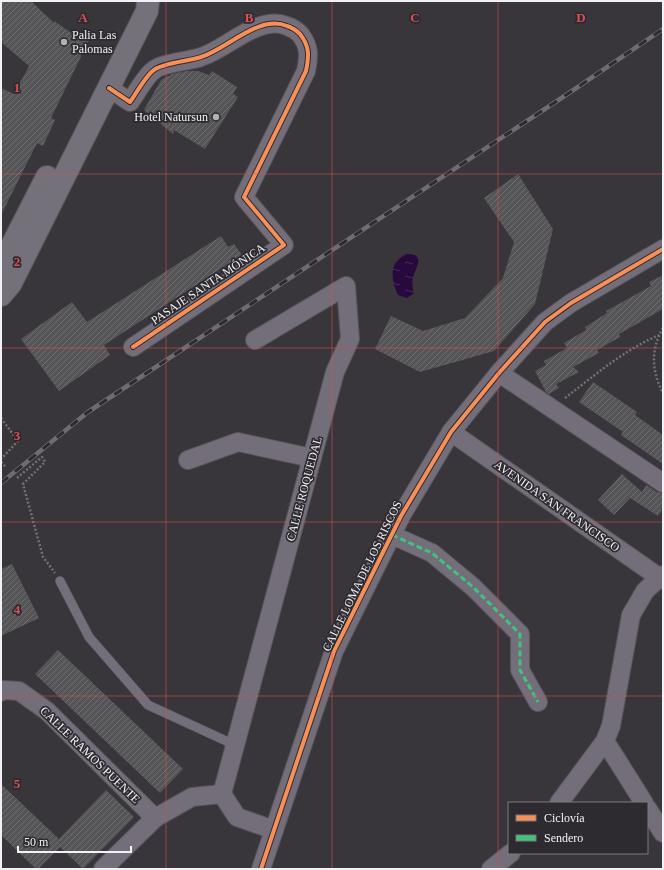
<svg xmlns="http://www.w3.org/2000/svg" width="664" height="870" viewBox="0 0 664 870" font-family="'Times New Roman',serif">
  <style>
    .water { fill: url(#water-ripples) }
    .building { fill: url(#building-hatch) }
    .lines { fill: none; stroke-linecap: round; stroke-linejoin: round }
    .lane-casing { stroke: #565557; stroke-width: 10 }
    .street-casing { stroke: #565557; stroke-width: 20 }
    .secondary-casing { stroke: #565557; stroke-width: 24 }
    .path { stroke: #736f76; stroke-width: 2.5; stroke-dasharray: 2 2; stroke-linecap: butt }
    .lane { stroke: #736e79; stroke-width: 9 }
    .street { stroke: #736e79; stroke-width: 18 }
    .secondary { stroke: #75717b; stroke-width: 22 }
    .rail-casing { stroke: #6e6c71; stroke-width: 4.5 }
    .rail { stroke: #2d2b30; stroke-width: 3; stroke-dasharray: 9; stroke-linecap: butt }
    .quiet { stroke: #40c37c; stroke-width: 3; stroke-dasharray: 6 3; stroke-linecap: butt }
    .cycleway-casing { stroke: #2d2b30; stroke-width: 6 }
    .cycleway { stroke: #f78f57; stroke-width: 4 }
    .grid { fill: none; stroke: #dc5051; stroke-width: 1; stroke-opacity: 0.55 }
    .poi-dot { fill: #b1b0b4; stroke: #2d2b30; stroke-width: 1.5 }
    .labels { text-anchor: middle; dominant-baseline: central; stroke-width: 3.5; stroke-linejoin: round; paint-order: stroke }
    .poi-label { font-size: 12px; fill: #f2f1f5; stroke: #2d2b30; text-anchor: start }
    .street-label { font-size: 12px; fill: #f2f1f5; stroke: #2d2b30 }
    .grid-label { font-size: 13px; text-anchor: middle; font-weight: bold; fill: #dc5051; stroke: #2d2b30; stroke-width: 3.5; stroke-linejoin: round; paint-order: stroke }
  </style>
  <defs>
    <pattern id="water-ripples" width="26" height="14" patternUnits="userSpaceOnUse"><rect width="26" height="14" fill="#27093d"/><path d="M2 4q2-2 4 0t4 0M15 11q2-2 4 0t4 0" fill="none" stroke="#472d5a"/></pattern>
    <pattern id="building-hatch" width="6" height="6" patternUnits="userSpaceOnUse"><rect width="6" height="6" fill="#555457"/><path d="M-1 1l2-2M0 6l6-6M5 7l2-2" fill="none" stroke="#6e6d70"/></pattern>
  </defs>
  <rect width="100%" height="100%" fill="#38363a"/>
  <!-- water -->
  <path class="water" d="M407,254C427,254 415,268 413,278C411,283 414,289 413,294L407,298L398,295C391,279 388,262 407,254Z"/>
  <!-- building -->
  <g class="building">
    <polygon points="1,1 31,1 54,23 54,21 70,32 90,38 51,118 55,120 43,146 37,143 1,215 1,88 14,94 29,66 1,42"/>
    <polygon points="187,71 198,71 209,75 212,71 237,87 233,94 238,97 205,149 174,130 173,134 144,110 161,80 167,76 170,76 171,74"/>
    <polygon points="518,174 553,229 535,304 494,351 420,372 375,349 391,316 423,331 465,318 503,278 514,242 484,198"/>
    <polygon points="221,236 228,247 234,244 242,255 104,345 110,355 59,391 21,339 72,302 87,322"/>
    <polygon points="663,275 663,309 619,334 620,337 597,350 599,353 573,367 579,372 556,384 559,388 549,394 546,392 535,371 546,365 544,361 567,348 564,343 586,330 585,327 607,313 606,311 651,286 649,282"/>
    <polygon points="593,382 637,412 635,415 663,435 663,464 621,435 623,432 579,402"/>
    <polygon points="622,474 642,492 646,485 657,492 663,493 663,505 661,509 662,510 658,516 630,498 614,515 598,500"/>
    <polygon points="12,564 39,618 1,636 1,569"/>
    <polygon points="58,650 183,769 160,793 35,674"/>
    <polygon points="1,784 59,839 106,790 134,817 83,869 60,847 38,869 36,869 1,835"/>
  </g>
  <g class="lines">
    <defs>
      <polyline id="lane" points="60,581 89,637 148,705 235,745"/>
      <g id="street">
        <path d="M109,88L130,102C136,94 146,75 154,70C162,63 190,61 201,57C227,49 259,14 287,26C293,28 296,30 300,34C310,47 309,56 306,71L244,197L284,245L133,347"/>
        <polyline points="499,373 663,483"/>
        <polyline points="451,432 663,580"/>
        <polyline points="188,460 238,442 312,458"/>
        <polyline points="392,535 432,553 473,587 520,634 520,670 538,702"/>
        <polyline points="1,692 3,690 19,691 47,711 155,818 192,797 222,794 237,817 274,830"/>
        <polyline points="605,741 644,803"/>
        <polyline points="222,794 335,372 350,339 346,286 255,340"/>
        <polyline points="559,803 605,741 611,726 631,615 645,591 660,577 663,575"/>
        <polyline points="647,808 663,833"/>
        <polyline points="103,869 155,818"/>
        <polyline points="261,869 334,651 401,516 451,432 499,373 545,322 571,303 663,249"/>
        <polyline points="491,869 511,853"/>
      </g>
      <g id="secondary">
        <polyline points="1,267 47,177"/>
        <polyline points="1,295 11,283 147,11 148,1"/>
      </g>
    </defs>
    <!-- lane casing -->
    <use href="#lane" class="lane-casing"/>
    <!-- street casing -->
    <use href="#street" class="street-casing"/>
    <!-- secondary casing -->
    <use href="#secondary" class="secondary-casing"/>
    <!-- path -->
    <g class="path">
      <path d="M663,328C650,350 652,372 663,393"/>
      <path d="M565,398C595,375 624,350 659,335"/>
      <polyline points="1,418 18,441 1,459"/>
      <polyline points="1,462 5,466"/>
      <polyline points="17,478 42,457 45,462 23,484 43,557 55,573"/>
    </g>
    <!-- lane -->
    <use href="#lane" class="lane"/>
    <!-- street -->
    <use href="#street" class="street"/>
    <!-- secondary -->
    <use href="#secondary" class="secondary"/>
    <defs>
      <polyline id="rail" points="1,483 88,412 569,93 663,29"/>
    </defs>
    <!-- rail casing -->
    <use href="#rail" class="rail-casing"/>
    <!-- rail -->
    <use href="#rail" class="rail"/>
    <!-- quiet -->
    <polyline class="quiet" points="392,535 432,553 473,587 520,634 520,670 538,702"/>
    <defs>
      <g id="cycleway">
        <path d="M109,88L130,102C136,94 146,75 154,70C162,63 190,61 201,57C227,49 259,14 287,26C293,28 296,30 300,34C310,47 309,56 306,71L244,197L284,245L133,347"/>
        <polyline points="261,869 334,651 401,516 451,432 499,373 545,322 571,303 663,249"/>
      </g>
    </defs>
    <!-- cycleway casing -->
    <use href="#cycleway" class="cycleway-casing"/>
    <!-- cycleway -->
    <use href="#cycleway" class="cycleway"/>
  </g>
  <!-- grid -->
  <path class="grid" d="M166,1V869M332,1V869M498,1V869M1,174H663M1,348H663M1,522H663M1,696H663"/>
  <!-- markers -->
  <g class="poi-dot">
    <circle cx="64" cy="42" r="4"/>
    <circle cx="216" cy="117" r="4"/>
  </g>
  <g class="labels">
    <!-- poi labels -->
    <g class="poi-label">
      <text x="72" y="35">Palia Las<tspan x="72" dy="14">Palomas</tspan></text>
      <text x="208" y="117" text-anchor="end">Hotel Natursun</text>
    </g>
    <!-- street labels -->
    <g class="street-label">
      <text transform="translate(208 284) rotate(-34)">PASAJE SANTA MÓNICA</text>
      <text transform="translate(304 489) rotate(-75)">CALLE ROQUEDAL</text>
      <text transform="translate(557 506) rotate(35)">AVENIDA SAN FRANCISCO</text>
      <text transform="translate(362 576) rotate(-64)">CALLE LOMA DE LOS RISCOS</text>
      <text transform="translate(90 755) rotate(44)">CALLE RAMOS PUENTE</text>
    </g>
  </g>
  <g class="grid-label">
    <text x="83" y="22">A</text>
    <text x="249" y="22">B</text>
    <text x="415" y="22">C</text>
    <text x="581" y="22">D</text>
    <text x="17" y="92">1</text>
    <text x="17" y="266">2</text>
    <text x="17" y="440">3</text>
    <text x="17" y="614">4</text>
    <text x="17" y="788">5</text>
  </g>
  <!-- border -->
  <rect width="664" height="870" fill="none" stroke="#f2f1f5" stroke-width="4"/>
  <!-- legend -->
  <rect x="508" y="802" width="140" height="52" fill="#2d2b30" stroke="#7c7a7f"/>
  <rect x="516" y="815" width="20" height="6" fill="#f78f57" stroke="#7c7a7f"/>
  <text x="544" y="822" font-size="12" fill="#f2f1f5">Ciclovía</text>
  <rect x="516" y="835" width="20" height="6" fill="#40c37c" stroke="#7c7a7f"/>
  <text x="544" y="842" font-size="12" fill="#f2f1f5">Sendero</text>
  <!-- scale -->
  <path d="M18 846v6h113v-6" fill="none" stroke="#f2f1f5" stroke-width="2"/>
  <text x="24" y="846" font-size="12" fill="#f2f1f5" stroke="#2d2b30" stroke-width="3" paint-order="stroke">50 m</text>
</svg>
